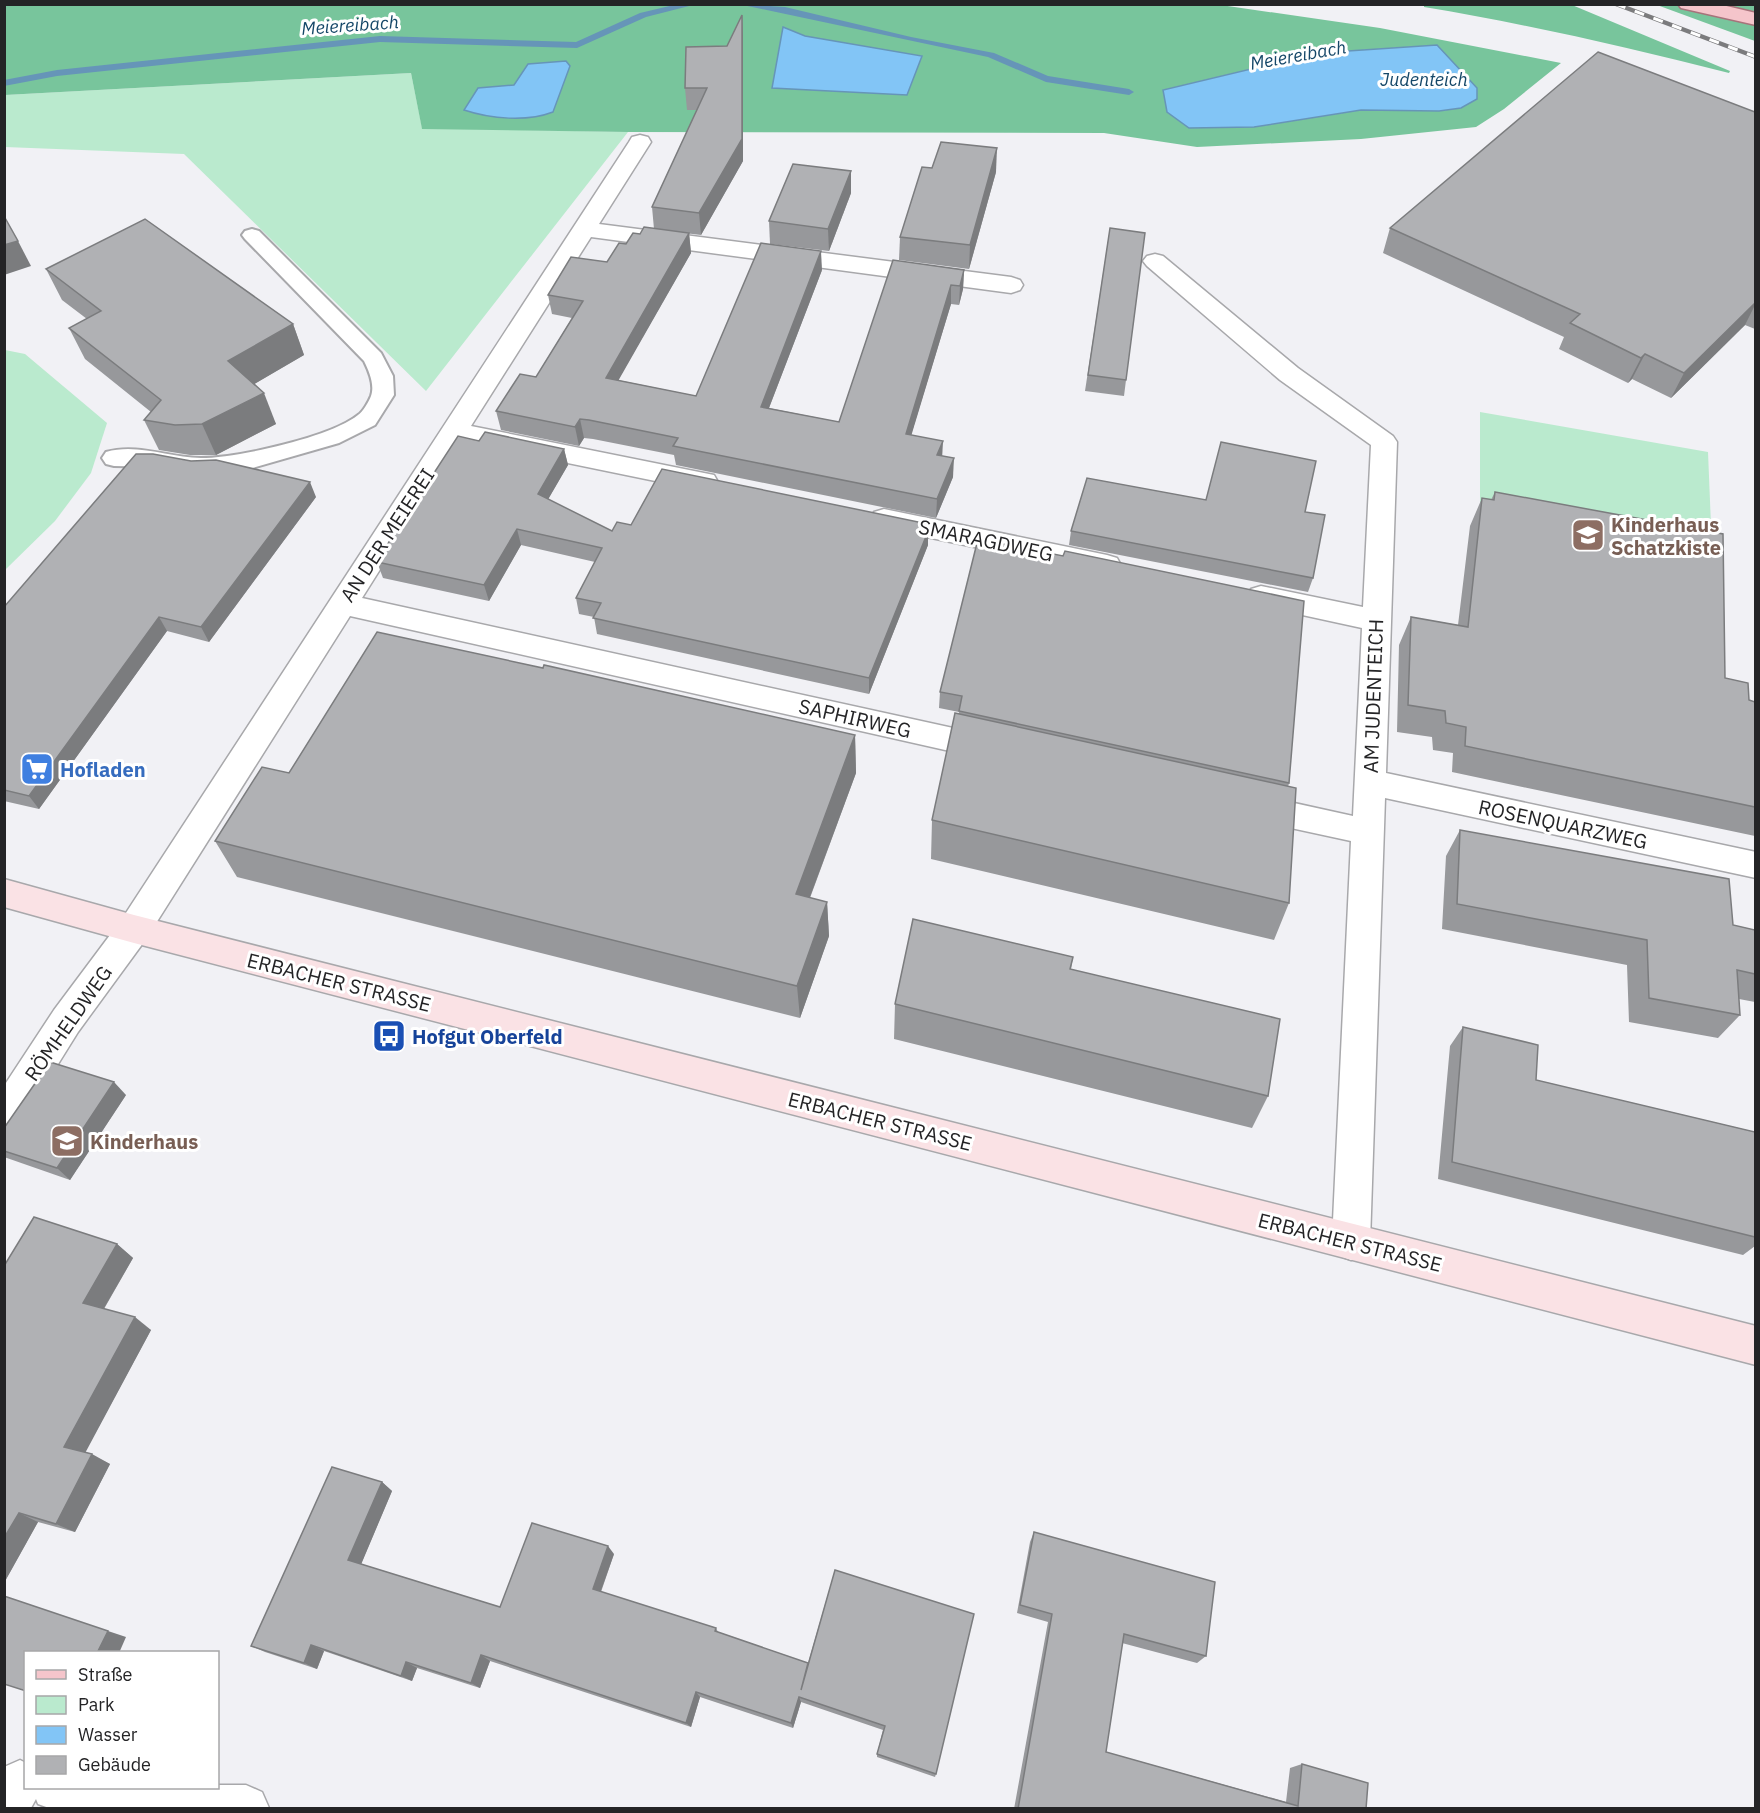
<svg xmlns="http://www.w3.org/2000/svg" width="1760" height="1813" viewBox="0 0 1760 1813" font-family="'IBM Plex Sans',sans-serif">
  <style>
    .green { fill: #baeace }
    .forest { fill: #78c59c; fill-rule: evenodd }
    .water { fill: #82c5f6; stroke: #6695b8; stroke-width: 1.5 }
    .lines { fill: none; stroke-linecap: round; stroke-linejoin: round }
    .stream { fill: #6695b8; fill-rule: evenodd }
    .lane-casing { stroke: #a8a8ab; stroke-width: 4 }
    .street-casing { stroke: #a8a8ab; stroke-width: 3 }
    .secondary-casing { stroke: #a8a8ab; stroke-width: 3 }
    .primary-casing { stroke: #a7737b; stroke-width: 3 }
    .lane { fill: #fff; fill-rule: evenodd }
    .street { fill: #fff; fill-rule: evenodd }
    .secondary { fill: #fae2e5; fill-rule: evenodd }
    .primary { fill: #f5c5cb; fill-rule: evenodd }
    .rail-casing { stroke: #7b7b7d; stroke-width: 4.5 }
    .rail { stroke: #fff; stroke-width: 3; stroke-dasharray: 10; stroke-linecap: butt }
    .wall { fill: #97989b }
    .shaded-wall { fill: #7b7c7e }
    .building { fill: #b0b1b4; stroke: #7b7c7e; stroke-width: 1.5 }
    .labels { text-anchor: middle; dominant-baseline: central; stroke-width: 6; stroke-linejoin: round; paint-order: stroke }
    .far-water-label { font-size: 18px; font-style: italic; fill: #154768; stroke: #fff }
    .education-label { font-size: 20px; font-weight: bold; fill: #785e54; stroke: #fff; text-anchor: start }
    .street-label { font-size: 20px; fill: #242426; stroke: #fff }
    .shop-label { font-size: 20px; font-weight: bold; fill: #366cbe; stroke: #fff; text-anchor: start }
    .transit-label { font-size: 20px; font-weight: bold; fill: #164399; stroke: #fff; text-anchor: start }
  </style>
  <rect width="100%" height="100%" fill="#f1f1f5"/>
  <!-- green -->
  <g class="green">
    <polygon points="411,73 422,128 628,132 426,391 184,154 5,147 5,95"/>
    <polygon points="5,350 25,354 107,423 91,473 55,521 5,570"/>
    <polygon points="1480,412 1708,452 1712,550 1480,508"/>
  </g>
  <!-- forest -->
  <g class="forest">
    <path d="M5,4H1214L1380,28L1561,63L1504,109L1476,127L1361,139L1197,147L1104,133L628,132L422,129L411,73L5,95ZM1437,45L1461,108L1439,111L1361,110L1254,127L1163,90L1318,53Z"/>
    <path d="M1424,5H1572L1730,71L1729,73C1628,47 1526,24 1424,7Z"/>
    <polygon points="1657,5 1755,5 1755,41"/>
  </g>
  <!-- water -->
  <g class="water">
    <polygon points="783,27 805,36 922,56 907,95 772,88"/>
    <polygon points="1437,45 1477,88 1477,99 1461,108 1439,111 1361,110 1254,127 1189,128 1167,112 1163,90 1318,53"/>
    <path d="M566,61L570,66L553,112C527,122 491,119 464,110L478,88L514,85L528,64Z"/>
  </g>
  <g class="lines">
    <!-- stream -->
    <g class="stream">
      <polygon points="678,4 697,4 646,17 577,48 380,42 57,76 4,86 4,80 57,70 380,36 576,42 640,13"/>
      <polygon points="738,4 785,7 911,37 994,53 1048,76 1129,89 1134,92 1129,95 1046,82 988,57"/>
    </g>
    <defs>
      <path id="lane" d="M252,229L259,231L381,353L393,376L394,395L375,425L339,443L242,471L199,474L161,467L114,466L106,464L102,458L106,452C138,443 170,458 201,458C237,458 331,437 358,415C363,412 369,401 371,396C375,385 369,371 364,361L245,239L242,235L245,231Z"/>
      <g id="street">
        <polygon points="640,135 648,137 651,142 599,224 1011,277 1020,280 1023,285 1020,290 1011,293 591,237 471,426 704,473 714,475 718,482 714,489 704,491 461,441 362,598 994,737 1005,740 1009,749 1005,758 994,761 350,616 146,939 78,1032 17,1130 4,1134 4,1086 54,1010 122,919 629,142 632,137"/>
        <polygon points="1155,254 1163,256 1298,368 1393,436 1397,442 1386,773 1756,852 1756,878 1385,798 1370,1242 1364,1255 1351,1260 1338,1255 1332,1242 1351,841 1249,819 1238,815 1233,806 1238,797 1249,793 1353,816 1362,628 1261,606 1251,603 1247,596 1251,589 1261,586 1363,607 1371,445 1280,380 1147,266 1143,261 1147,256"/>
        <polygon points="884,509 1107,555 1117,558 1121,565 1117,572 1107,575 874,526 870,519 874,512"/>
        <polygon points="20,1760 26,1763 26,1788 218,1788 218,1785 246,1785 262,1792 269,1808 49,1808 38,1804 36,1799 31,1808 4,1808 4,1767"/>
      </g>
      <polygon id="secondary" points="4,879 134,915 1756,1326 1756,1365 134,943 4,907"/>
      <polygon id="primary" points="1678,4 1718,4 1756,13 1756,25 1681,8"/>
    </defs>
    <!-- lane casing -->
    <use href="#lane" class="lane-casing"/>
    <!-- street casing -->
    <use href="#street" class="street-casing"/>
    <!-- secondary casing -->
    <use href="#secondary" class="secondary-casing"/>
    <!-- primary casing -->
    <use href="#primary" class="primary-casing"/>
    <!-- lane -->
    <use href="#lane" class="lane"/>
    <!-- street -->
    <use href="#street" class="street"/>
    <!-- secondary -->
    <use href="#secondary" class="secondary"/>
    <!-- primary -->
    <use href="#primary" class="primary"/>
    <defs>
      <polyline id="rail" points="1616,4 1756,57"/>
    </defs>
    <!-- rail casing -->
    <use href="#rail" class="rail-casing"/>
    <!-- rail -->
    <use href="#rail" class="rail"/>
  </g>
  <!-- wall -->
  <g class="wall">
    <polygon points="742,15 743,36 743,161 701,235 660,230 689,233 691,253 618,380 696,396 822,270 769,408 839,422 893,260 964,270 963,289 959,305 951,304 911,435 942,456 953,477 936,518 676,465 674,455 593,439 584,438 579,446 501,430 496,411 536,377 572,318 552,314 548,295 607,262 626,244 640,234 654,229 652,207 697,110 687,110 685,88 727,46"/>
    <polygon points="1755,112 1755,329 1745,325 1671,398 1632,379 1628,383 1559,349 1564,337 1383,253 1390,228"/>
    <polygon points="851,171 851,193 829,251 770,244 769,221"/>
    <polygon points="996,172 969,269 899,260 900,237"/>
    <polygon points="1110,228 1126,380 1124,396 1085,391"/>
    <polygon points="46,269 293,324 304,355 254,384 276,424 216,455 190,455 159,450 144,420 151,412 85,359 69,328 87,319 62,300"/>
    <polygon points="479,441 564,449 568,465 548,499 612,531 631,525 928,529 928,545 869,694 597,634 594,617 579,614 576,598 595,562 521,545 489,601 383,578 377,562 419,496"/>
    <polygon points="1495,492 1725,678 1749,700 1755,702 1755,836 1452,772 1453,753 1433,750 1432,737 1397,732 1399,645 1411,617 1458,625 1470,526 1482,498 1491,500"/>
    <polygon points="316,497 209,642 167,631 39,809 4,801 4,607"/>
    <polygon points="1206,500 1305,512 1313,578 1308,592 1069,545 1071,531"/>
    <polygon points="978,539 1289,783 1288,787 1289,903 1274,940 931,859 932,820 959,712 939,708 940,692"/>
    <polygon points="855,735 856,773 810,898 827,902 829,936 800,1018 237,877 215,841 289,773"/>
    <polygon points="1460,830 1733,925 1755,930 1755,1002 1739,999 1740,1015 1718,1038 1629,1022 1627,965 1442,929 1446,856"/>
    <polygon points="1073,957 1071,969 1268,1096 1252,1128 894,1039 895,1004"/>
    <polygon points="1463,1027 1536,1080 1755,1132 1755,1246 1743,1255 1438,1179 1450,1046"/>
    <polygon points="126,1095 70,1180 4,1157 4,1128"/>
    <polygon points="117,1244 133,1258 104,1309 151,1330 85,1452 110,1464 75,1532 38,1522 4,1583 4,1266"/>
    <polygon points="382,1482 392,1491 361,1564 500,1607 614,1554 601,1592 716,1628 718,1632 808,1663 835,1570 936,1774 935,1777 877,1757 877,1754 883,1730 801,1702 793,1728 700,1697 691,1727 490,1661 480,1688 417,1668 412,1681 324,1651 317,1669 265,1652 251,1646"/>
    <polygon points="1034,1532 1206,1656 1197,1663 1122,1643 1106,1752 1286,1802 1290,1768 1302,1764 1366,1809 1014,1809 1048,1622 1017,1613 1030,1542"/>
  </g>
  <!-- shaded-wall -->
  <g class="shaded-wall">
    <polygon points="742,15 743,36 743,161 701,235 699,213"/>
    <polygon points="997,148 996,172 969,269 970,245"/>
    <polygon points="851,171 851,193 829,251 828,229"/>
    <polygon points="689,233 691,253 609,397 606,378"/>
    <polygon points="18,241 31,266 4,275 4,245"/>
    <polygon points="821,251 822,270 762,426 761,407"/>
    <polygon points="964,270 963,289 959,305 960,286"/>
    <polygon points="951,285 951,304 906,453 906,434"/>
    <polygon points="1755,303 1755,305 1745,325 1671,398 1684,373"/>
    <polygon points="293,324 304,355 241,392 228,361"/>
    <polygon points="1645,354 1632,379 1628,383 1641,358"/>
    <polygon points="264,393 276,424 216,455 202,424"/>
    <polygon points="580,419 584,438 579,446 575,427"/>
    <polygon points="943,441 942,460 937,455"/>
    <polygon points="564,449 568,465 542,510 538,494"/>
    <polygon points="954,458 953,477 936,518 937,499"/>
    <polygon points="310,482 316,497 209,642 201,627"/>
    <polygon points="928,524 928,545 869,694 869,678"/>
    <polygon points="517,529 521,545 489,601 484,585"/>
    <polygon points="159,617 167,631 39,809 29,796"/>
    <polygon points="855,735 856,773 798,929 796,894"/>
    <polygon points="827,902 829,936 800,1018 797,986"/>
    <polygon points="114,1082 126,1095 70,1180 57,1168"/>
    <polygon points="117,1244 133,1258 100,1315 83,1303"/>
    <polygon points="135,1317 151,1330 83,1457 64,1447"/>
    <polygon points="92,1454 110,1464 75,1532 56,1524"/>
    <polygon points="382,1482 392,1491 360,1567 348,1560"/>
    <polygon points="19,1513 38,1522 4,1583 4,1538"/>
    <polygon points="608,1546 614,1554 599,1596 593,1589"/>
    <polygon points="108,1631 126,1637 119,1653 97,1653"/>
    <polygon points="311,1645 324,1651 317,1669 304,1663"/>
    <polygon points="481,1655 490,1661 480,1688 471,1683"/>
    <polygon points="406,1662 417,1668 412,1681 401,1676"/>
    <polygon points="696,1692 700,1697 691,1727 686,1723"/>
    <polygon points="799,1697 801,1702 793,1728 791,1723"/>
  </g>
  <!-- building -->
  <g class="building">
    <polygon points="742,15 742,139 699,213 652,207 707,88 685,88 686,47 727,46"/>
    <polygon points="1598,52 1755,112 1755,303 1684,373 1645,354 1641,358 1570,323 1580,314 1390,228"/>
    <polygon points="941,142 997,148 970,245 900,237 922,167 932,168"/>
    <polygon points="793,164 851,171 828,229 769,221"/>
    <polygon points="4,216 18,241 4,245"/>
    <polygon points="145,219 293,324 228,361 264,393 202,424 175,425 144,420 161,400 69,328 101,311 46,269"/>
    <polygon points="644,227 689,233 606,378 696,396 761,243 821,251 761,407 839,422 893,260 964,270 960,286 951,285 906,434 943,441 937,455 954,458 937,499 673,446 678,438 589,420 580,419 575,427 496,411 520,374 536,377 583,301 548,295 571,257 607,262 619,243 626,244 633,233 640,234"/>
    <polygon points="1110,228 1145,233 1126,380 1088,375"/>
    <polygon points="485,432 564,449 538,494 612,531 617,522 631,525 662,469 928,524 926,528 929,529 869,678 593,618 601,603 576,598 602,548 517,529 484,585 377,562 417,495 419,496 458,436 479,441"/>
    <polygon points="1221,442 1316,461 1305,512 1325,515 1313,578 1071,531 1087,478 1206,500"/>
    <polygon points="136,454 153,454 191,461 216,460 310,482 201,627 159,617 29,796 4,790 4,607"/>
    <polygon points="1495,492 1723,534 1725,678 1748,683 1749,700 1755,702 1755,807 1465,746 1466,727 1446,723 1445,711 1408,705 1411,617 1468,627 1482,498 1494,500"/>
    <polygon points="978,539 1063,556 1065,551 1304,601 1289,783 959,711 962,696 940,692"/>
    <polygon points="377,632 543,668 544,665 855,735 796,894 827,902 797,986 215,841 262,767 289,773"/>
    <polygon points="955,713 1296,788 1289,903 932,820"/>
    <polygon points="1460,830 1729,879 1733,925 1755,930 1755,974 1737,970 1740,1015 1649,998 1647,940 1457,904"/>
    <polygon points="913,919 1073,957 1070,969 1280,1019 1268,1096 895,1004"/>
    <polygon points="1463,1027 1538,1045 1536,1080 1755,1132 1755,1237 1452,1162"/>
    <polygon points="50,1062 114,1082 57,1168 4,1151 4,1128"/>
    <polygon points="34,1217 117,1244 83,1303 135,1317 64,1447 92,1454 56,1524 19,1513 4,1538 4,1266"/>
    <polygon points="332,1467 382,1482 348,1560 500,1607 532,1523 608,1546 593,1589 716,1628 715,1631 808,1663 801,1690 835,1570 974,1614 936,1774 877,1754 885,1726 799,1697 791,1723 696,1692 686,1723 481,1655 471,1683 406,1662 401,1676 311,1645 304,1663 251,1646"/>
    <polygon points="1034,1532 1215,1582 1206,1656 1124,1634 1106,1752 1298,1806 1302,1764 1368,1783 1366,1809 1018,1809 1052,1614 1020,1605"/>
    <polygon points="4,1596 108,1631 97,1653 26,1653 26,1691 4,1684"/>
  </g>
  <!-- icons -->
  <defs>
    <symbol id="school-square" viewBox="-11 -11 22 22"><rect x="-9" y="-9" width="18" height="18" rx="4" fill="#8d6e63" stroke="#fff"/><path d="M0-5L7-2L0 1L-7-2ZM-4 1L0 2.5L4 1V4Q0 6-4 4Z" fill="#fff"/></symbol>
    <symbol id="supermarket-square" viewBox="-11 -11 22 22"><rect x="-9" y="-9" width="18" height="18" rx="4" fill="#3f7fe0" stroke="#fff"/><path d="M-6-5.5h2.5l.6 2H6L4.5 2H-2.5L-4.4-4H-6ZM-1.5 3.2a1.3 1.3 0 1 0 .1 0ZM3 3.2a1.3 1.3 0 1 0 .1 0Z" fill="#fff"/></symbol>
    <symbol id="bus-square" viewBox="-11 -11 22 22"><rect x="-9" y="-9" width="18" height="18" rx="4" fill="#1a4fb4" stroke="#fff"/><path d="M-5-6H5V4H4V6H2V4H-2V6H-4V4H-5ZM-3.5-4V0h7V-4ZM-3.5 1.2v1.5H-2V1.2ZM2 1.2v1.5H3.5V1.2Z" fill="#fff"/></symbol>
  </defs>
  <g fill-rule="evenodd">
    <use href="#school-square" x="1569" y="516" width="38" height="38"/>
    <use href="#supermarket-square" x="18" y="750" width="38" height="38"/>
    <use href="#bus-square" x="370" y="1017" width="38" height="38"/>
    <use href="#school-square" x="48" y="1122" width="38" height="38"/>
  </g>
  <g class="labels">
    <!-- far-water labels -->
    <g class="far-water-label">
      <text transform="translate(350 25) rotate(-4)">Meiereibach</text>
      <text transform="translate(1298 55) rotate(-10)">Meiereibach</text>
      <text x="1424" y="79">Judenteich</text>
    </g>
    <!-- education labels -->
    <g class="education-label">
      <text x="1611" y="524">Kinderhaus<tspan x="1611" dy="23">Schatzkiste</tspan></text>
      <text x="90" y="1141">Kinderhaus</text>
    </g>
    <!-- street labels -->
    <g class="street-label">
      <text transform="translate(387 535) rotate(-57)">AN DER MEIEREI</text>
      <text transform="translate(986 540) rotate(12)">SMARAGDWEG</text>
      <text transform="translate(1373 696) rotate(-88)">AM JUDENTEICH</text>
      <text transform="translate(855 718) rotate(13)">SAPHIRWEG</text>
      <text transform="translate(1563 824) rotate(12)">ROSENQUARZWEG</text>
      <text transform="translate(339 982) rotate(14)">ERBACHER STRASSE</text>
      <text transform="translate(68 1023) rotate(-55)">RÖMHELDWEG</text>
      <text transform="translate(880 1121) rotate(14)">ERBACHER STRASSE</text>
      <text transform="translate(1350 1242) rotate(14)">ERBACHER STRASSE</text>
    </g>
    <!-- shop labels -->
    <g class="shop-label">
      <text x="60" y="769">Hofladen</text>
    </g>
    <!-- transit labels -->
    <g class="transit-label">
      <text x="412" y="1036">Hofgut Oberfeld</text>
    </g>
  </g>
  <!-- border -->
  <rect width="1760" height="1813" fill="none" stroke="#242426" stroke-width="12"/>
  <!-- legend -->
  <rect x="24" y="1651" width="195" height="138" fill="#ffffff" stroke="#a7a7a8" stroke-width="1.5"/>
  <rect x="36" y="1670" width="30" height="9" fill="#f5c5cb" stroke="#a7a7a8" stroke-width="1.5"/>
  <text x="78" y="1681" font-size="18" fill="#242426">Straße</text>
  <rect x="36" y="1696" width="30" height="18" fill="#baeace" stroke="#a7a7a8" stroke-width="1.5"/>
  <text x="78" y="1711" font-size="18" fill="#242426">Park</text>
  <rect x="36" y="1726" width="30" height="18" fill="#82c5f6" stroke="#a7a7a8" stroke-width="1.5"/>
  <text x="78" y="1741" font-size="18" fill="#242426">Wasser</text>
  <rect x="36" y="1756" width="30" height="18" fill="#b0b1b4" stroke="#a7a7a8" stroke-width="1.5"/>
  <text x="78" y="1771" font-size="18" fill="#242426">Gebäude</text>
</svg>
